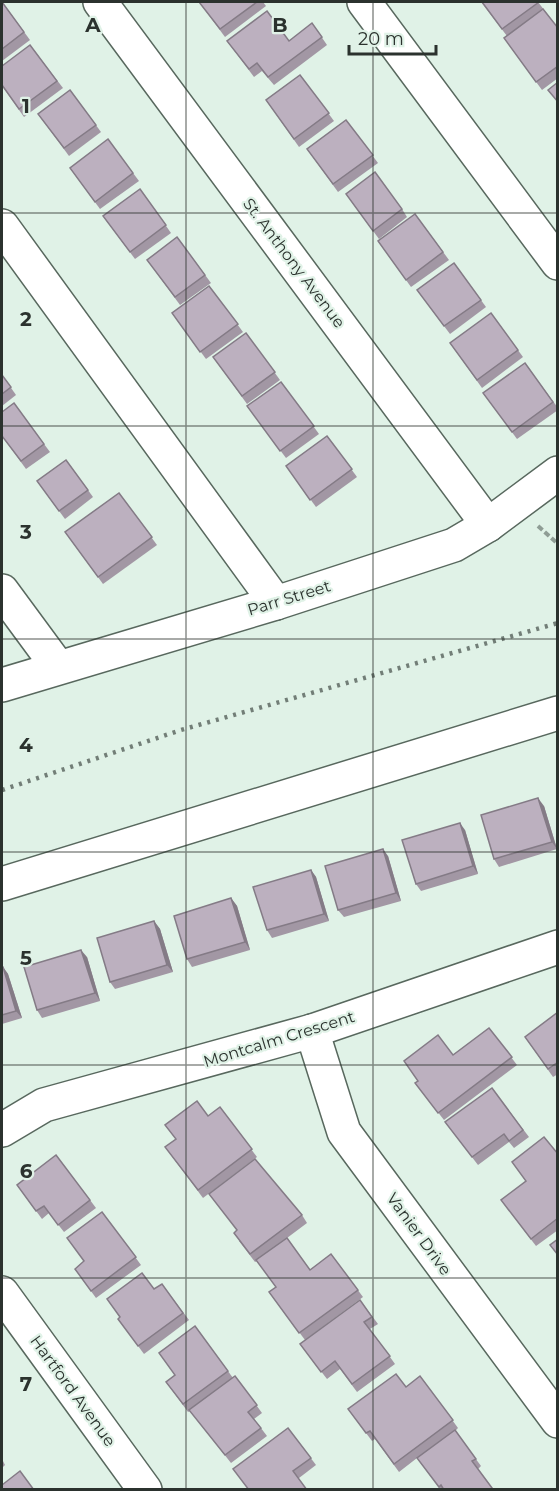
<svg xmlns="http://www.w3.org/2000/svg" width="559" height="1491" viewBox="0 0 559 1491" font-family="Montserrat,sans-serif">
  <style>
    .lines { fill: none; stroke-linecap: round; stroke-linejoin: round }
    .minor-casing { stroke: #58685e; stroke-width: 36 }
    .path { stroke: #8f9d95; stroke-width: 4; stroke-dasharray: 6 3; stroke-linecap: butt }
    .minor { stroke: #fff; stroke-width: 33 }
    .rail { stroke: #727e77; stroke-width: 4.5; stroke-dasharray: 3 6; stroke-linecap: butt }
    .wall { fill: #a297a4 }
    .shaded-wall { fill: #847b86 }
    .building { fill: #bcb0bf; stroke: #847b86; stroke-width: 1.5 }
    .grid { fill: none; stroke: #2b322e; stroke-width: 1.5; stroke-opacity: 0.55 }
    .labels { text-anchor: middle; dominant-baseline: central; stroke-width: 4.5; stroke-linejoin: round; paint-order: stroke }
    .street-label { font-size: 16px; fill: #2b322e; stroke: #e0f2e7 }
    .grid-label { font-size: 20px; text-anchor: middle; font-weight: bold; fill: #2b322e; stroke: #e0f2e7; stroke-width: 4.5; stroke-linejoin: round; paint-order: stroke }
  </style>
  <rect width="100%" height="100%" fill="#e0f2e7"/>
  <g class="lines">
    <defs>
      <g id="minor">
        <polyline points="100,2 488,525"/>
        <polyline points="364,2 558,263"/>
        <polyline points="2,226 276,603"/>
        <polyline points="2,591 58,667"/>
        <polyline points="2,685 276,603 454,545 488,525 558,473"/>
        <polyline points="2,884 558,713"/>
        <polyline points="312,1031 344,1132 558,1421"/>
        <polyline points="2,1130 44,1105 312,1031 558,947"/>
        <polyline points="2,1293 145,1490"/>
      </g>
    </defs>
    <!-- minor casing -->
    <use href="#minor" class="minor-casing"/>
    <!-- path -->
    <polyline class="path" points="538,526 558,544"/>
    <!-- minor -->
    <use href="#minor" class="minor"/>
    <!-- rail -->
    <polyline class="rail" points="2,790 181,730 558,623"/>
  </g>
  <!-- wall -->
  <g class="wall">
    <polygon points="2,2 30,40 2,61"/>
    <polygon points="199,2 263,2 266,6 225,37"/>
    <polygon points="481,2 538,2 558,28 558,78 542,90 504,38 507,36"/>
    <polygon points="312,23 327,45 274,85 262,71 254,77 227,41 289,41"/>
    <polygon points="30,45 63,88 24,117 2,86"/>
    <polygon points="300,75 334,121 299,147 266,100"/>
    <polygon points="70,90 101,132 69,156 38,114"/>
    <polygon points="346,120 378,163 338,192 307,149"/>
    <polygon points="70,168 133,173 139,181 100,209"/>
    <polygon points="140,189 171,233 135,259 103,216"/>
    <polygon points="346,194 402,209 407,217 379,239"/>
    <polygon points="415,214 449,260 411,287 378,241"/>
    <polygon points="177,237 211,283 180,305 147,260"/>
    <polygon points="454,263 486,307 450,334 417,290"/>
    <polygon points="209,286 243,332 206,359 172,313"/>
    <polygon points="491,313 523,357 482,388 450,343"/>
    <polygon points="246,333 280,380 247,404 213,357"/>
    <polygon points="525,363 558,408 558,410 517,439 483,393"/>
    <polygon points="2,375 16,395 2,406"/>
    <polygon points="281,382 319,434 286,458 247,406"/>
    <polygon points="2,436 44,444 50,452 26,469"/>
    <polygon points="327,436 357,477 316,507 286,466"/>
    <polygon points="66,460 93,497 65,519 37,481"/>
    <polygon points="119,493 157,545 103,584 65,532"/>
    <polygon points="544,806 557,849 499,867 494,859"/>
    <polygon points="465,830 478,874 421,891 416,884"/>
    <polygon points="388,856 401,901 344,917 338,910"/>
    <polygon points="311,870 316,877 329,921 272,938 267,930"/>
    <polygon points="231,898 237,906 250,950 192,967 187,959"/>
    <polygon points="154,921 160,929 173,972 115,989 110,982"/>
    <polygon points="87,957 100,1001 42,1018 37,1010"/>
    <polygon points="2,967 3,967 8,974 22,1018 2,1024"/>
    <polygon points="558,1012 558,1074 553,1077 525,1037"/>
    <polygon points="489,1028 517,1065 444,1120 415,1083"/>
    <polygon points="492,1088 529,1137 514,1148 509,1142 478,1165 445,1122"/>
    <polygon points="220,1107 257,1157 203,1198 171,1155 208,1116"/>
    <polygon points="558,1154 558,1230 536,1246 507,1208 526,1181"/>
    <polygon points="17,1185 90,1200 96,1208 64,1232 49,1213 42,1219"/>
    <polygon points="102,1212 141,1265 96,1298 75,1269 84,1261"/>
    <polygon points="302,1215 307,1223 287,1238 310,1270 331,1254 363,1297 305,1340 269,1292 276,1287 257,1261 255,1262 239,1241"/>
    <polygon points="162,1284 189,1320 144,1354 118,1319"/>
    <polygon points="360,1300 378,1324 370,1329 395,1364 357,1392 340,1369 327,1379 300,1344"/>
    <polygon points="195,1326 233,1378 235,1376 262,1413 254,1419 267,1436 231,1463 190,1411 188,1412 166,1382 175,1375"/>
    <polygon points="420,1376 458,1428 455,1431 481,1466 478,1469 494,1490 441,1490 417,1458 399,1472 375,1439 372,1441 348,1409 406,1387"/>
    <polygon points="288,1428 316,1465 299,1478 248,1490"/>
    <polygon points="2,1459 5,1465 2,1468"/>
  </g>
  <!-- shaded-wall -->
  <g class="shaded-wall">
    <polygon points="538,798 544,806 557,849 552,842"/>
    <polygon points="460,823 465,830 478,874 473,866"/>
    <polygon points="383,849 388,856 401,901 396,893"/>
    <polygon points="311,870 316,877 329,921 324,914"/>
    <polygon points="231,898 237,906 250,950 245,942"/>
    <polygon points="154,921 160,929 173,972 167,965"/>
    <polygon points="81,950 87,957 100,1001 95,993"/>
    <polygon points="3,967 8,974 22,1018 16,1011"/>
  </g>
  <!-- building -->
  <g class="building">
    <polygon points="2,2 24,32 2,49"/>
    <polygon points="199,2 257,2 220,29"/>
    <polygon points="482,2 539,2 502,29"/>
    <polygon points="543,9 558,28 558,66 536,82 504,38"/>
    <polygon points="267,11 289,41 312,23 322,37 268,77 257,63 249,69 227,41"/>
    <polygon points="30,45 57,81 19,109 2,85 2,66"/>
    <polygon points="300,75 329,113 294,139 266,100"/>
    <polygon points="558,82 558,102 548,90"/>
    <polygon points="70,90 96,125 64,148 38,114"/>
    <polygon points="346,120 373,155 333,184 307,149"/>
    <polygon points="108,139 133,173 95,202 70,168"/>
    <polygon points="375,172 402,209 373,231 346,194"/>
    <polygon points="140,189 166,225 130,252 103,216"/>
    <polygon points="415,214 443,252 406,280 378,241"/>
    <polygon points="177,237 205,275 175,297 147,260"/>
    <polygon points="454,263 481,300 444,326 417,290"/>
    <polygon points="209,286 238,324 200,352 172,313"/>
    <polygon points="491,313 518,350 477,380 450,343"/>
    <polygon points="246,333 275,372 242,396 213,357"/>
    <polygon points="525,363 553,402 512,432 483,393"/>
    <polygon points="2,375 11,387 2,394"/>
    <polygon points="281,382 314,426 280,451 247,406"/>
    <polygon points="14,403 44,444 21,461 2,436 2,412"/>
    <polygon points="327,436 352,469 310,500 286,466"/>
    <polygon points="66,460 88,490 59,511 37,481"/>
    <polygon points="119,493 152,537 98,577 65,532"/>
    <polygon points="538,798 552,842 494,859 481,815"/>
    <polygon points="460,823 473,866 416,884 402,840"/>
    <polygon points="383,849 396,893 338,910 325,866"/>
    <polygon points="311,870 324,914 267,930 253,887"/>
    <polygon points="231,898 245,942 187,959 174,916"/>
    <polygon points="154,921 167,965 110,982 97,938"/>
    <polygon points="81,950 95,993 37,1010 24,967"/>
    <polygon points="2,967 3,967 16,1011 2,1015"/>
    <polygon points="558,1012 558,1062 548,1069 525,1037"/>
    <polygon points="489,1028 512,1057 438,1113 415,1083 418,1081 404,1061 438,1035 453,1055"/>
    <polygon points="492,1088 523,1130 509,1141 504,1134 472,1157 445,1122"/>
    <polygon points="197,1101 208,1116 220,1107 252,1149 198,1190 165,1147 176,1139 165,1125"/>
    <polygon points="544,1137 558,1154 558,1218 531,1239 501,1200 526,1181 512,1162"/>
    <polygon points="56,1155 90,1200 58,1225 44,1206 36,1211 17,1185"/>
    <polygon points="255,1159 302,1215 250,1254 234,1233 237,1230 209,1194"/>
    <polygon points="102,1212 136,1257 91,1291 75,1269 84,1261 67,1238"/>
    <polygon points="287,1238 310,1270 331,1254 358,1290 299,1333 269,1292 276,1287 256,1260"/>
    <polygon points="558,1239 558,1255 550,1245"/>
    <polygon points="142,1273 154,1289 162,1284 183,1313 138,1346 118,1319 120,1317 107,1299"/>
    <polygon points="360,1300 372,1317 364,1322 390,1356 352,1384 335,1361 321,1372 300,1344"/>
    <polygon points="195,1326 228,1371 183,1404 166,1382 175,1375 159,1353"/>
    <polygon points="396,1374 406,1387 420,1376 453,1420 394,1464 370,1431 366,1433 348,1409"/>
    <polygon points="235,1376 257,1405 248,1412 261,1428 225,1455 189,1410"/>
    <polygon points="288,1428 311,1458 293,1471 307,1490 249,1490 233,1469"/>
    <polygon points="455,1430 476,1459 472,1461 492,1488 490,1490 444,1490 441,1485 439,1487 417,1458"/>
    <polygon points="20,1471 34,1490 2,1490 2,1485"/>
  </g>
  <!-- grid -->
  <path class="grid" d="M186,2V1490M373,2V1490M2,213H558M2,426H558M2,639H558M2,852H558M2,1065H558M2,1278H558"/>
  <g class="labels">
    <!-- street labels -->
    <g class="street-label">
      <text transform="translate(294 263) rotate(53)">St. Anthony Avenue</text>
      <text transform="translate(289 598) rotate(-17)">Parr Street</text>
      <text transform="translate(279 1039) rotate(-17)">Montcalm Crescent</text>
      <text transform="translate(419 1234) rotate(54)">Vanier Drive</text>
      <text transform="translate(73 1391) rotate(54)">Hartford Avenue</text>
    </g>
  </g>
  <g class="grid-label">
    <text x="93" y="32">A</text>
    <text x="280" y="32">B</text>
    <text x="26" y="113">1</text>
    <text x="26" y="326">2</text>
    <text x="26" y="539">3</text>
    <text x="26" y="752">4</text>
    <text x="26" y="965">5</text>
    <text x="26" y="1178">6</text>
    <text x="26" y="1391">7</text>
  </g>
  <!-- border -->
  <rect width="559" height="1491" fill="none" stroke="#2b322e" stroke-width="6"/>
  <!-- scale -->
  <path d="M349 45v9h87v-9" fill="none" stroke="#2b322e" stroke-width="3"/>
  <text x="358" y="45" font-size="18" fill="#2b322e" stroke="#e0f2e7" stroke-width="4.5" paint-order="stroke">20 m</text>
</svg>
